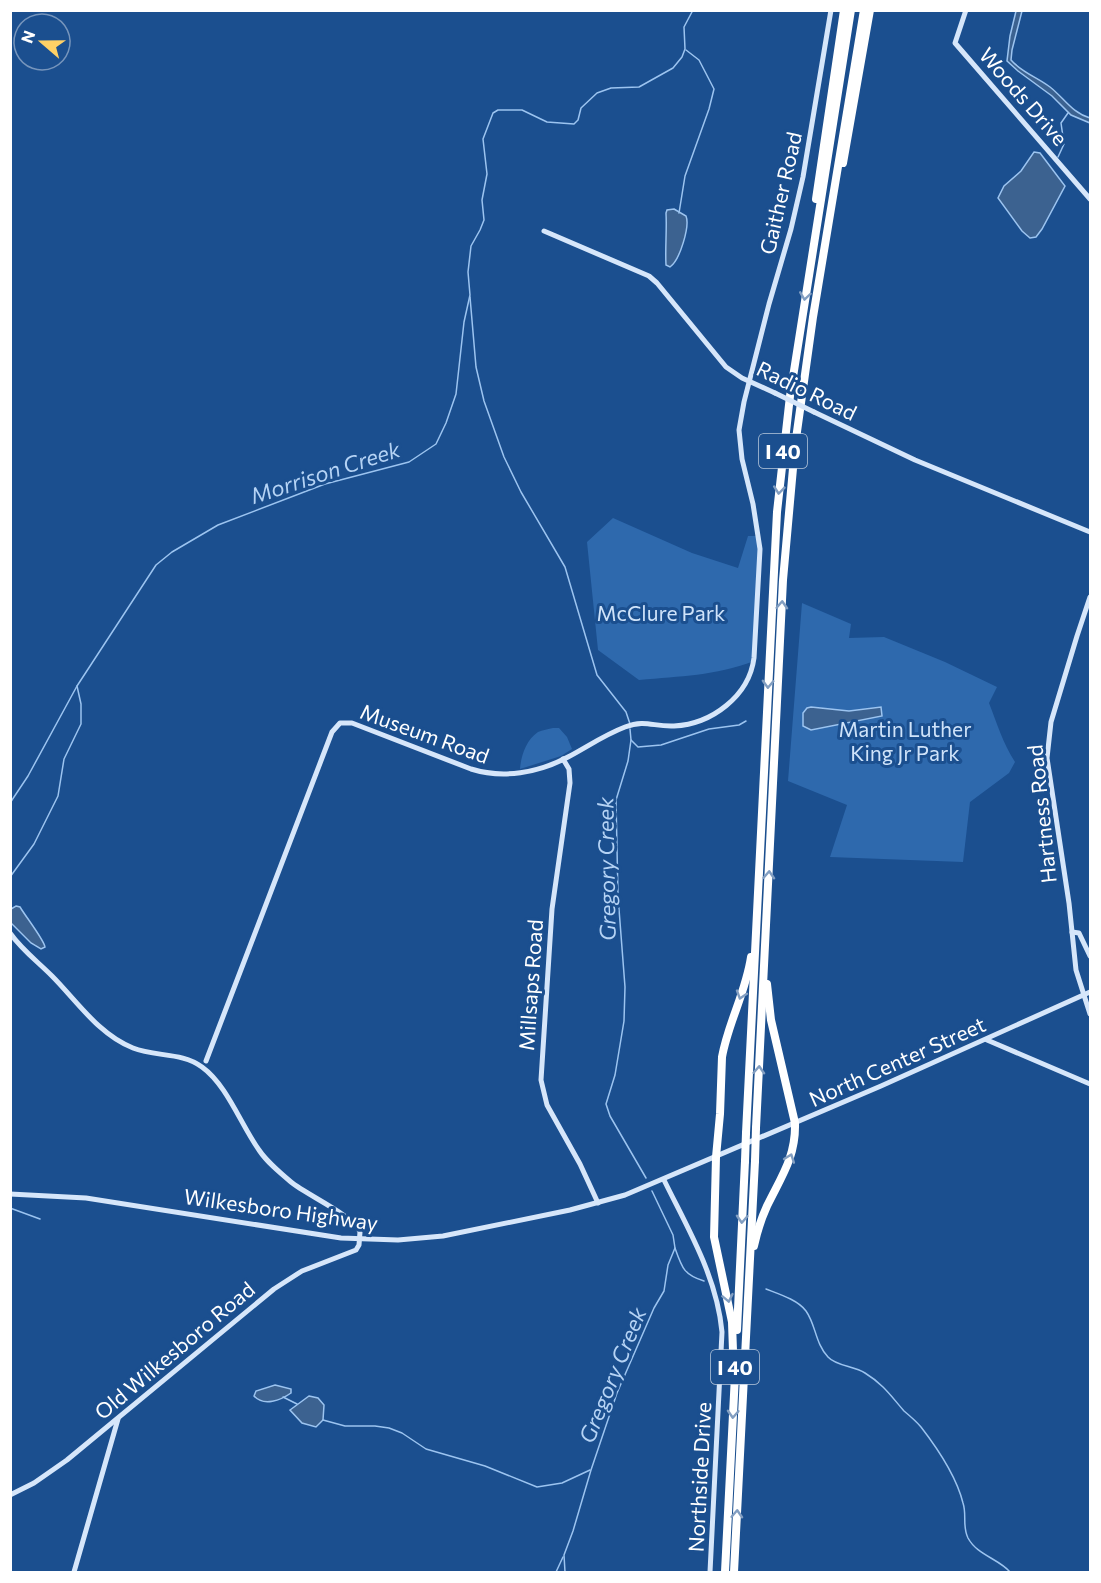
<svg xmlns="http://www.w3.org/2000/svg" width="1101" height="1583" viewBox="0 0 1101 1583" font-family="Commissioner,sans-serif">
  <style>
    .green { fill: #2e69ad }
    .water { fill: #3c6290; stroke: #9cc4f0; stroke-width: 1.5 }
    .lines { fill: none; stroke-linecap: round; stroke-linejoin: round }
    .stream { stroke: #9cc4f0; stroke-width: 1.5 }
    .secondary { stroke: #d6e6fa; stroke-width: 5 }
    .highway { stroke: #fff; stroke-width: 8 }
    .secondary-bridge { stroke: #d6e6fa; stroke-width: 5 }
    .highway-bridge { stroke: #fff; stroke-width: 8 }
    .oneway { stroke: #829ec1 }
    .labels { text-anchor: middle; dominant-baseline: central; stroke-width: 6; stroke-linejoin: round; paint-order: stroke }
    .shield { fill: #1b4f8f; stroke: #bbcadd; stroke-width: 1.5 }
    .shield-label { font-size: 20px; font-weight: bold; fill: #fff }
    .street-label { font-size: 21px; fill: #fff; stroke: #1b4f8f }
    .park-label { font-size: 21px; fill: #cfe3fa; stroke: #1b4f8f }
    .water-label { font-size: 22px; font-style: italic; fill: #b5d3f5; stroke: #1b4f8f }
  </style>
  <rect width="100%" height="100%" fill="#1b4f8f"/>
  <!-- green -->
  <g class="green">
    <path d="M613,518L692,553L738,568L748,536H759L754,661C714,676 681,676 639,680L598,650L587,542Z"/>
    <path d="M802,603L851,624L849,638L884,637L945,662L997,687L989,703C998,726 1002,741 1015,762L1009,773L970,802L963,862L830,857L847,805L788,781Z"/>
    <path d="M553,728H559L567,737L572,749L561,756L520,769C521,756 526,740 538,732C542,730 549,729 553,728Z"/>
  </g>
  <!-- water -->
  <g class="water">
    <path d="M1016,11H1022L1012,50L1011,60C1021,72 1037,77 1050,87C1064,98 1072,113 1090,118V123L1071,115L1052,96L1018,71L1007,61L1010,36Z"/>
    <polygon points="1034,152 1040,153 1065,186 1042,229 1036,237 1030,238 1022,231 998,198 1004,186 1021,171"/>
    <path d="M674,209L686,216C690,226 680,260 670,267L666,265C665,248 667,231 666,213L667,210Z"/>
    <polygon points="811,707 849,711 881,707 882,716 811,730 803,726 803,713 807,708"/>
    <path d="M16,906L20,907C26,917 44,940 45,947L41,949L31,943L11,923V909Z"/>
    <path d="M275,1385L291,1389V1393C281,1400 264,1407 254,1396L256,1391Z"/>
    <polygon points="309,1396 318,1398 324,1405 323,1420 316,1427 302,1423 290,1410"/>
  </g>
  <g class="lines">
    <!-- stream -->
    <g class="stream">
      <polyline points="1058,157 1064,144 1061,123 1068,113"/>
      <polyline points="679,213 685,176 709,109 714,89 699,60 686,50"/>
      <polyline points="470,297 476,367 484,401 504,457 521,492 565,567 597,675 626,712 630,724"/>
      <polyline points="630,729 631,740 628,761 616,800 618,896 625,987 624,1021 615,1075 606,1104 610,1116 646,1178"/>
      <polyline points="631,740 638,747 661,745 709,729 739,725 746,721"/>
      <polyline points="10,803 28,776 77,686 156,565 172,552 218,525 325,484 409,462 436,444 446,423 456,394 464,322 470,295 468,272 471,246 480,230 484,220 482,200 487,174 483,139 493,113 498,110 522,110 547,122 574,124 578,120 581,108 597,93 611,88 639,87 673,68 682,57 685,49 684,27 693,10"/>
      <polyline points="10,877 34,844 58,796 64,759 81,724 81,704 77,686"/>
      <polyline points="10,1208 40,1219"/>
      <path d="M675,1248C682,1268 684,1275 704,1281"/>
      <path d="M766,1289C779,1294 798,1300 806,1311C816,1325 815,1343 828,1357C836,1366 854,1366 865,1373C883,1384 891,1396 904,1411C910,1416 916,1421 921,1427C938,1449 956,1475 963,1503C967,1515 962,1526 968,1538C977,1555 999,1559 1010,1572"/>
      <polyline points="283,1397 297,1404"/>
      <polyline points="323,1420 345,1426 375,1426 389,1428 402,1433 426,1449 485,1466 537,1487 562,1483 590,1470"/>
      <polyline points="556,1572 563,1557"/>
      <polyline points="565,1572 564,1555 573,1531 591,1470 617,1393 654,1308 664,1291 668,1265 675,1248 673,1235 652,1191"/>
    </g>
    <!-- secondary -->
    <g class="secondary">
      <polyline points="966,10 955,43 1090,199"/>
      <polyline points="544,231 649,276 657,283 726,367 742,378 775,393"/>
      <polyline points="814,412 915,460 1090,532"/>
      <polyline points="1090,597 1077,636 1051,722 1047,758 1069,903 1076,970 1090,1014"/>
      <polyline points="563,759 569,769 570,783 552,909 541,1080 547,1105 580,1164 598,1203"/>
      <polyline points="1072,932 1079,933 1090,956"/>
      <path d="M10,933C22,950 37,961 52,976C76,1000 99,1035 133,1048C155,1057 182,1052 202,1067C227,1085 241,1125 259,1150C267,1162 279,1172 291,1182C307,1195 354,1216 360,1232L359,1245L356,1250L302,1271L274,1289L67,1460L34,1483L10,1495"/>
      <polyline points="987,1040 1090,1084"/>
      <path d="M206,1061L332,732L340,723H352L471,769C503,779 538,773 568,757C587,747 604,735 625,727C646,719 653,727 674,726C712,724 749,696 754,658L760,549L753,504L742,459L739,430L744,402L769,304L791,229L803,177L831,10"/>
      <path d="M664,1180C688,1229 717,1277 722,1332L710,1572"/>
      <polyline points="10,1194 86,1198 341,1238 398,1240 443,1236 570,1210 625,1195 881,1086 1090,992"/>
      <polyline points="74,1572 118,1419"/>
    </g>
    <!-- highway -->
    <g class="highway">
      <polyline points="843,163 870,10"/>
      <polyline points="816,199 844,10"/>
      <polyline points="756,1128 783,580 795,446 813,317 864,10"/>
      <polyline points="746,1133 777,512 790,396 851,10"/>
      <path d="M754,1246C757,1232 761,1219 767,1206C781,1177 796,1157 795,1123L771,1020L767,984"/>
      <polyline points="737,1330 745,1161"/>
      <path d="M734,1380L732,1322L714,1237L716,1157L720,1114L722,1057C728,1023 746,992 751,957"/>
      <polyline points="725,1572 735,1375"/>
      <polyline points="734,1572 755,1161"/>
    </g>
    <!-- secondary-bridge -->
    <polyline class="secondary-bridge" points="775,393 814,412"/>
    <!-- highway-bridge -->
    <g class="highway-bridge">
      <polyline points="745,1161 746,1133"/>
      <polyline points="755,1161 756,1128"/>
    </g>
  </g>
  <!-- one-way arrows -->
  <defs><path id="oneway-chevron" d="M-2-3.5L2.5 0L-2 3.5" fill="none" stroke-width="1.6" stroke-linecap="round" stroke-linejoin="round" transform="scale(1.5)"/></defs>
  <g class="oneway">
    <use href="#oneway-chevron" transform="translate(805 296) rotate(98)"/>
    <use href="#oneway-chevron" transform="translate(779 490) rotate(96)"/>
    <use href="#oneway-chevron" transform="translate(782 605) rotate(-87)"/>
    <use href="#oneway-chevron" transform="translate(768 684) rotate(92)"/>
    <use href="#oneway-chevron" transform="translate(769 875) rotate(-87)"/>
    <use href="#oneway-chevron" transform="translate(741 995) rotate(108)"/>
    <use href="#oneway-chevron" transform="translate(759 1070) rotate(-87)"/>
    <use href="#oneway-chevron" transform="translate(790 1158) rotate(-70)"/>
    <use href="#oneway-chevron" transform="translate(742 1219) rotate(93)"/>
    <use href="#oneway-chevron" transform="translate(728 1298) rotate(78)"/>
    <use href="#oneway-chevron" transform="translate(733 1414) rotate(93)"/>
    <use href="#oneway-chevron" transform="translate(737 1514) rotate(-87)"/>
  </g>
  <g class="labels">
    <!-- shield labels -->
    <g class="shield">
      <rect x="759" y="434" width="48" height="34" rx="4.5"/>
      <rect x="711" y="1350" width="48" height="34" rx="4.5"/>
    </g>
    <g class="shield-label">
      <text x="783" y="451">I 40</text>
      <text x="735" y="1367">I 40</text>
    </g>
    <!-- street labels -->
    <g class="street-label">
      <text transform="translate(1024 96) rotate(49)">Woods Drive</text>
      <text transform="translate(780 193) rotate(-77)">Gaither Road</text>
      <text transform="translate(807 390) rotate(26)">Radio Road</text>
      <text transform="translate(425 733) rotate(20)">Museum Road</text>
      <text transform="translate(1041 814) rotate(-96)">Hartness Road</text>
      <text transform="translate(530 985) rotate(-86)">Millsaps Road</text>
      <text transform="translate(897 1061) rotate(-24)">North Center Street</text>
      <text transform="translate(281 1209) rotate(8)">Wilkesboro Highway</text>
      <text transform="translate(174 1350) rotate(-40)">Old Wilkesboro Road</text>
      <text transform="translate(699 1477) rotate(-87)">Northside Drive</text>
    </g>
    <!-- park labels -->
    <g class="park-label">
      <text x="661" y="612">McClure Park</text>
      <text x="905" y="728">Martin Luther<tspan x="905" dy="24">King Jr Park</tspan></text>
    </g>
    <!-- water labels -->
    <g class="water-label">
      <text transform="translate(325 472) rotate(-18)">Morrison Creek</text>
      <text transform="translate(606 869) rotate(-91)">Gregory Creek</text>
      <text transform="translate(612 1375) rotate(-68)">Gregory Creek</text>
    </g>
  </g>
  <!-- border -->
  <rect width="1101" height="1583" fill="none" stroke="#ffffff" stroke-width="24"/>
  <!-- north arrow -->
  <g transform="translate(42 42) rotate(290)"><circle r="28" fill="#1b4f8f" stroke="#7695bc" stroke-width="1.5"/>
  <path d="M0-4.5L10 22L0 15L-10 22Z" fill="#ffd166"/>
  <text y="-9" font-size="16" font-weight="bold" text-anchor="middle" fill="#ffffff">N</text>
  </g>
</svg>
